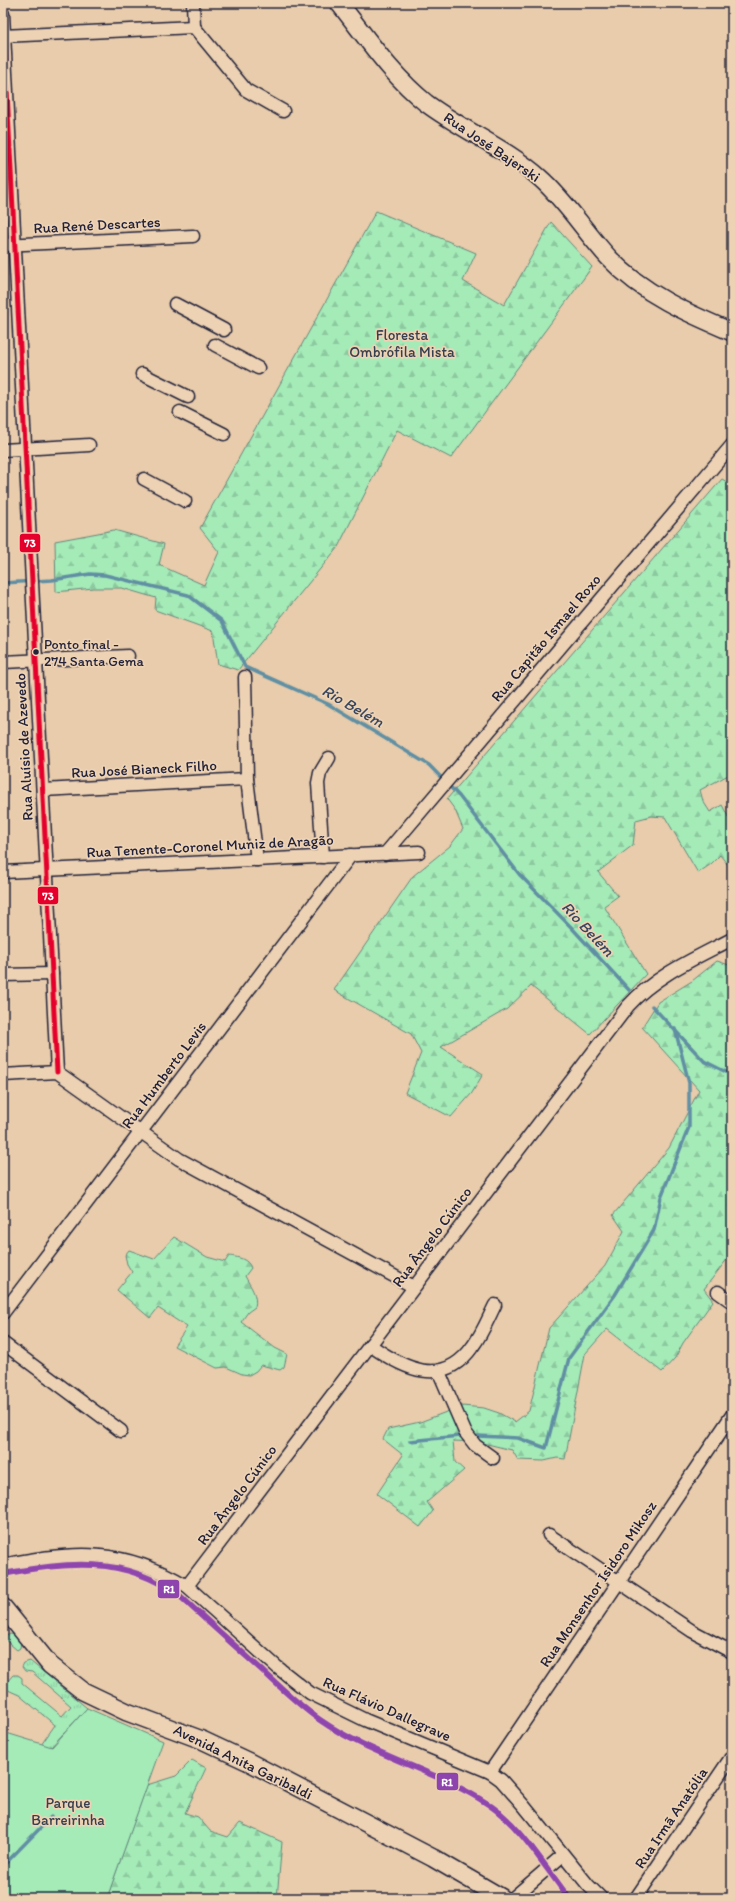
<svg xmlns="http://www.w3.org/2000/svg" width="735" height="1901" viewBox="0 0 735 1901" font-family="Itim,sans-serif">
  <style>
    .grass { fill: url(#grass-tufts); stroke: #63867a }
    .forest { fill: url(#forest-firs); stroke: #63867a }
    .green { fill: #a4ebb8; stroke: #63867a }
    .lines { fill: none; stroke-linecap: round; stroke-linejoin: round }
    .stream { stroke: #608fa3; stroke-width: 3.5 }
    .minor-casing { stroke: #22223b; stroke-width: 15 }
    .secondary-casing { stroke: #22223b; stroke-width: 20 }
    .minor { stroke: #edd2b4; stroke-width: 12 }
    .secondary { stroke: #edd2b4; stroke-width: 17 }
    .bus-1-casing { stroke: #edd2b4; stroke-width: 8 }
    .bus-1 { stroke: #e4002b; stroke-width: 5 }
    .rail-1-casing { stroke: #edd2b4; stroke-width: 9 }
    .rail-1 { stroke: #8e44ad; stroke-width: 6 }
    .bus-dot { fill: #22223b; stroke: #edd2b4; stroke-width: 1.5 }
    .labels { text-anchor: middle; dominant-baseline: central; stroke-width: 3.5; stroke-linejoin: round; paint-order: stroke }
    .bus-label { font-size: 14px; fill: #22223b; stroke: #edd2b4; text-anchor: start }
    .street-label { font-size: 15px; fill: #22223b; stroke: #edd2b4 }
    .park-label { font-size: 15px; fill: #36404e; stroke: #edd2b4 }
    .water-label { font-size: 16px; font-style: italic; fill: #37465e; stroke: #edd2b4 }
    .line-badge { stroke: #edd2b4; stroke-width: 1.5 }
    .badge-label { font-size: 11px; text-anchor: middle; font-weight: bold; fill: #fff }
  </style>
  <defs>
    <pattern id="grass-tufts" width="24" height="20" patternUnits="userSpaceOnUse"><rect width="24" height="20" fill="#a4ebb8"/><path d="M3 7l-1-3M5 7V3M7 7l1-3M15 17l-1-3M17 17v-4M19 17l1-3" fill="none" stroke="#8dc99f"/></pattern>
    <pattern id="forest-firs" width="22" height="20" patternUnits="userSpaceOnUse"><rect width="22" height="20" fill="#a4ebb8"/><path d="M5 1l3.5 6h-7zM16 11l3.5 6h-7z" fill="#8dc99f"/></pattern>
  </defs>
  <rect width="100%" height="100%" fill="#e8ccab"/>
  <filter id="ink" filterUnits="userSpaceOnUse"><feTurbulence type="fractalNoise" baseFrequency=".025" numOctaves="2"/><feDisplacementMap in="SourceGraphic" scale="8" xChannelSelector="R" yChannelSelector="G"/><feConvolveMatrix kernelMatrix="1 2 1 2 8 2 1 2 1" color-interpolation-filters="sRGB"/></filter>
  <g filter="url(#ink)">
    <!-- grass -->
    <g class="grass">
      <polygon points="10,1634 16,1635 21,1641 20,1648 17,1650 3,1638"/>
      <polygon points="30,1661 87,1708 51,1747 41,1745 55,1725 19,1695 8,1690 6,1683 13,1675 18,1675 22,1678 22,1683 62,1716 71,1706 32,1672 25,1671 22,1667 24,1663"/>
    </g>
    <!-- forest -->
    <g class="forest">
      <polygon points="376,211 476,253 463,281 504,305 551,222 592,267 451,458 397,430 338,547 238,670 218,664 213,631 155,610 156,598 122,588 93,588 56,592 55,541 114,530 164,544 159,565 204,585 219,552 200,528"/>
      <polygon points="722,479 732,485 732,773 700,790 703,801 710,812 722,805 732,824 732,864 728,865 720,855 711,864 698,873 665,817 651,816 636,820 633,845 598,872 618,896 604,906 646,974 590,1034 531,986 507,1009 441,1047 483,1074 472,1093 451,1117 405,1093 421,1053 411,1034 334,990 413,876 450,846 463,829 455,810 447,799"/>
      <polygon points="717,961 732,966 732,1258 728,1258 704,1289 713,1301 683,1343 675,1358 662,1372 607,1329 585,1354 565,1459 557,1458 544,1461 518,1460 512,1450 479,1442 453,1441 455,1462 464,1470 427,1502 433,1511 420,1527 377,1494 403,1455 383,1439 388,1429 420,1422 462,1406 484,1408 499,1413 515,1422 529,1411 549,1328 605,1266 624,1231 613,1215 669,1148 699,1090 642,1027 658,1002 692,981"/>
      <path d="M174,1237L207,1257L225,1262L229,1256C238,1257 248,1259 251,1268L245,1276C250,1286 258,1295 255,1307L248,1312L241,1322L275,1348L287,1354L284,1367L280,1370L261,1365L256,1371L249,1375L242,1374L226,1367L217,1368L174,1346L187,1327L158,1308L150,1318L117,1290L132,1272L127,1264L125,1255L129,1250L154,1259Z"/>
      <polygon points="192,1760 206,1768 185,1813 198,1817 210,1831 228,1837 240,1823 282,1842 277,1898 107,1898 147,1785 176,1776"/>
    </g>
    <!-- green -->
    <polygon class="green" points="87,1708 163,1741 107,1898 3,1898 3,1732 52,1747"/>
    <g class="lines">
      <!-- stream -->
      <g class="stream">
        <polyline points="3,583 52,580 90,574 105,575 188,595 222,621 245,667 328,704 429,765 459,796 519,874 571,927 629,990"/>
        <polyline points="652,1006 704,1061 732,1075"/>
        <polyline points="478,1436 518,1438 546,1448 569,1358 615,1295 654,1230 661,1197 689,1127 689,1083 675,1029"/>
        <polyline points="410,1441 460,1436"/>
        <polyline points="3,1866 51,1817"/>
      </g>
      <defs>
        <g id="minor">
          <polyline points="193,3 194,27"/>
          <polyline points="3,14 57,1072"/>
          <polyline points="3,36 194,27 246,90 283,111"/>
          <polyline points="3,245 193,236"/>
          <polyline points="175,304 224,330"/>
          <polyline points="215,345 258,368"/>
          <polyline points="142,374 188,397"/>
          <polyline points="180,412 224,434"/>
          <polyline points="3,450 89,445"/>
          <polyline points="144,479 185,501"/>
          <polyline points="3,662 128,656"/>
          <polyline points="245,677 247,779 257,860"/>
          <polyline points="43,790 247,779"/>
          <polyline points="385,854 732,445"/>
          <polyline points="323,857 318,783 320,773 329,758"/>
          <polyline points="3,872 419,852"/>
          <polyline points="3,975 52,974"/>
          <polyline points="3,1075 57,1072 179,1159 414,1287"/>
          <polyline points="718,1292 732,1302"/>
          <polyline points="3,1313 351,855"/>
          <polyline points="3,1343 121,1431"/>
          <path d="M370,1345C404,1369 443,1389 473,1346C482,1334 488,1319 495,1305"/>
          <polyline points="439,1372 465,1432 475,1445 493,1458"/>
          <polyline points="549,1535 692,1631 732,1652"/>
          <path d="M3,1565C74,1550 124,1548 187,1586L277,1667L310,1693L365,1720L490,1772L501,1780L524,1806L588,1885L601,1898"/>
          <path d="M187,1586L628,1006C656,975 696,958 732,939"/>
          <polyline points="490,1772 732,1415"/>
          <polyline points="513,1898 563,1855"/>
          <polyline points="636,1898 732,1756"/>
        </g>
        <g id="secondary">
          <path d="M339,3C366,37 392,76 426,103C462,130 506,148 540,178C566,201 585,232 609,258C643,294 687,313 732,332"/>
          <polyline points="3,1607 50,1665 83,1691 127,1712 202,1740 249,1762 433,1858 502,1898"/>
        </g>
      </defs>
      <!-- minor casing -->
      <use href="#minor" class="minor-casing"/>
      <!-- secondary casing -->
      <use href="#secondary" class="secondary-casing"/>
      <!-- minor -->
      <use href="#minor" class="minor"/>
      <!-- secondary -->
      <use href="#secondary" class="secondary"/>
      <defs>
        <polyline id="bus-1" points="3,14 57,1072"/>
      </defs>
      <!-- bus-1 casing -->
      <use href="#bus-1" class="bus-1-casing"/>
      <!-- bus-1 -->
      <use href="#bus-1" class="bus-1"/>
      <defs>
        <path id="rail-1" d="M3,1574C68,1562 123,1555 180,1596C207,1621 235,1646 263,1671C281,1688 300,1706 320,1720C372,1756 436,1770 488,1804C522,1827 544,1866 569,1898"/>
      </defs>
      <!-- rail-1 casing -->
      <use href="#rail-1" class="rail-1-casing"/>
      <!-- rail-1 -->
      <use href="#rail-1" class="rail-1"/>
    </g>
  </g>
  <!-- markers -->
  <circle class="bus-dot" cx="36" cy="652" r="3.5"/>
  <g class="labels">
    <!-- bus labels -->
    <g class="bus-label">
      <text x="44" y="644">Ponto final -<tspan x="44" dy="17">274 Santa Gema</tspan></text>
    </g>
    <!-- street labels -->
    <g class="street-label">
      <text transform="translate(492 147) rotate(34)">Rua José Bajerski</text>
      <text transform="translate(97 225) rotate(-3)">Rua René Descartes</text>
      <text transform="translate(546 638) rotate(-50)">Rua Capitão Ismael Roxo</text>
      <text transform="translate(24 747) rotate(-93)">Rua Aluísio de Azevedo</text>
      <text transform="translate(144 769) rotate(-3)">Rua José Bianeck Filho</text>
      <text transform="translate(210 846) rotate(-3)">Rua Tenente-Coronel Muniz de Aragão</text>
      <text transform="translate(164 1075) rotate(-53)">Rua Humberto Levis</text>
      <text transform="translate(432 1237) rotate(-53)">Rua Ângelo Cúnico</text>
      <text transform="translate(237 1495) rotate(-53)">Rua Ângelo Cúnico</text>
      <text transform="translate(598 1584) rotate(-56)">Rua Monsenhor Isidoro Mikosz</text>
      <text transform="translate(387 1709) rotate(24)">Rua Flávio Dallegrave</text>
      <text transform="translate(243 1762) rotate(26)">Avenida Anita Garibaldi</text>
      <text transform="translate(671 1818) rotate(-56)">Rua Irmã Anatólia</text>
    </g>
    <!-- park labels -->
    <g class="park-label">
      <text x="402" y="335">Floresta<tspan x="402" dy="17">Ombrófila Mista</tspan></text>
      <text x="68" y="1803">Parque<tspan x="68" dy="17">Barreirinha</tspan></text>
    </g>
    <!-- water labels -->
    <g class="water-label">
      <text transform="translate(353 706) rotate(30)">Rio Belém</text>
      <text transform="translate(588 929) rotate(47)">Rio Belém</text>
    </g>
  </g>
  <g class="line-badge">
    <rect x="19" y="533" width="22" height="20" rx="4" fill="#e4002b"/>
    <rect x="37" y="886" width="22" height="19" rx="4" fill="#e4002b"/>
    <rect x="157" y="1579" width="23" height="20" rx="4" fill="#8e44ad"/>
    <rect x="436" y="1772" width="23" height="19" rx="4" fill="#8e44ad"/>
  </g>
  <g class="badge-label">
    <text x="30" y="547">73</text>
    <text x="48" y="900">73</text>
    <text x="169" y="1593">R1</text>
    <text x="447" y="1786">R1</text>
  </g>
  <!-- margin -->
  <rect width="735" height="1901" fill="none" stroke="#edd2b4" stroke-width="16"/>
  <rect x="8" y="8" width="719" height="1885" fill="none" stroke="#22223b" stroke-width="1.5" filter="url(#ink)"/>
</svg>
